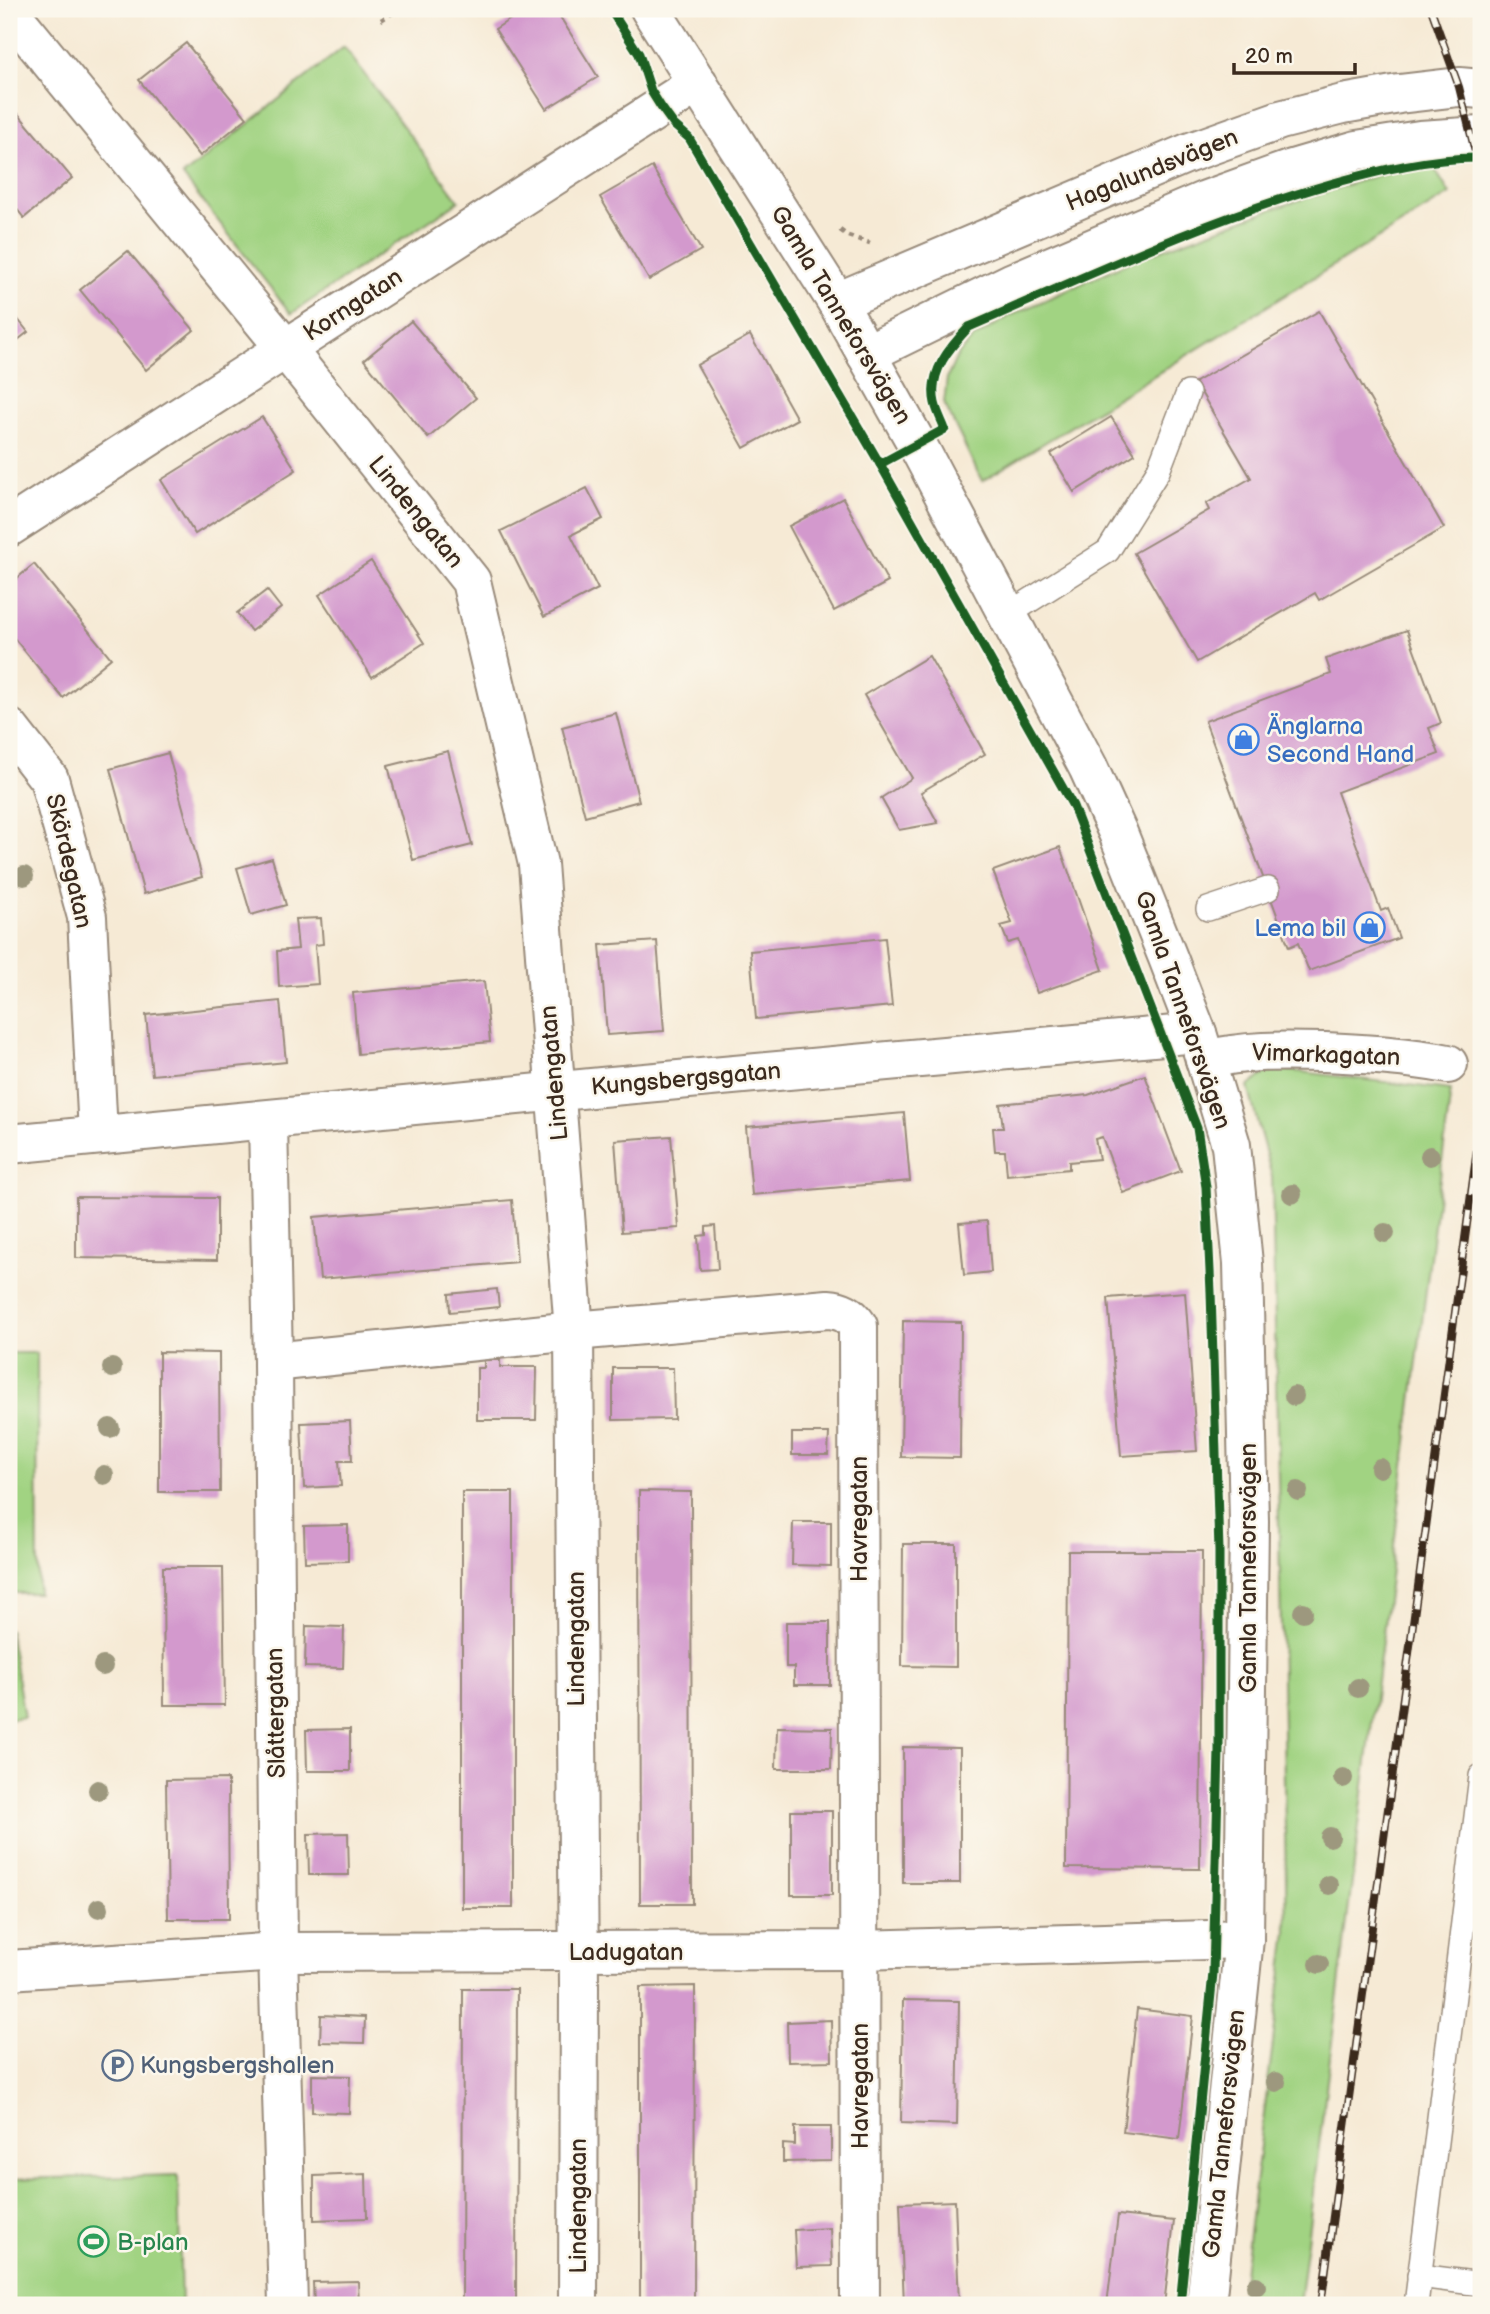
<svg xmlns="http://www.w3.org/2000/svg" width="1490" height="2314" viewBox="0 0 1490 2314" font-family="'Balsamiq Sans',sans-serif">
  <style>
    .green { fill: #a1d382; stroke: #6e7e50; stroke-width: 2 }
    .building { fill: #d399cd }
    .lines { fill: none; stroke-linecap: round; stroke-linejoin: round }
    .lane-casing { stroke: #988a7a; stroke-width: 26 }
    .street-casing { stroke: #988a7a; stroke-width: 42 }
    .secondary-casing { stroke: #988a7a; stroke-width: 42 }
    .path { stroke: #988a7a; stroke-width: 4.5; stroke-dasharray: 5 5; stroke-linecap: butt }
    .lane { stroke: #fff; stroke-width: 23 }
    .street { stroke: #fff; stroke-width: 38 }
    .secondary { stroke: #fff; stroke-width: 38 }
    .rail-casing { stroke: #3b2a1e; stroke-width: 8 }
    .rail { stroke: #fbf7ec; stroke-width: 5; stroke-dasharray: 16; stroke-linecap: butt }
    .cycleway-casing { stroke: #fbf7ec; stroke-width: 13 }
    .cycleway { stroke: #1b5e20; stroke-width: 9 }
    .tree { fill: #9d987e }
    .labels { text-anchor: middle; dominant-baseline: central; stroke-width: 5; stroke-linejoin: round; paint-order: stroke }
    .street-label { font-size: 24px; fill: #3b2a1e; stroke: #fbf7ec }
    .shop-label { font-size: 24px; fill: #366cbe; stroke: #fbf7ec; text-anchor: start }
    .service-label { font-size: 24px; fill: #4e5e75; stroke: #fbf7ec; text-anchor: start }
    .leisure-label { font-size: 24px; fill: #27864d; stroke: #fbf7ec; text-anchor: start }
  </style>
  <rect width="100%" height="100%" fill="#fbf7ec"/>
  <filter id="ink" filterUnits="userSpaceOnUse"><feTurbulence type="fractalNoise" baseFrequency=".0143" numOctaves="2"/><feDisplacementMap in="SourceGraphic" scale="14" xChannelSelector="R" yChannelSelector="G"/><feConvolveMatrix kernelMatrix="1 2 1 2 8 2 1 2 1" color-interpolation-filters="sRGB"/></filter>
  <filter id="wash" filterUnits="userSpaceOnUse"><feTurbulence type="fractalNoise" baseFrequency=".00686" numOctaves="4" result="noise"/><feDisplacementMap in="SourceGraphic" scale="28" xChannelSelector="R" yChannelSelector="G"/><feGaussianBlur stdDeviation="1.57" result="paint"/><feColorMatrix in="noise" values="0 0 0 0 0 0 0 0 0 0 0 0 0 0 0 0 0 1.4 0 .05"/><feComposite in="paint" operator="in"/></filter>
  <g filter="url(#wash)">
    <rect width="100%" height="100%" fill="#f6ead5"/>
    <!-- green -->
    <g class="green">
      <polygon points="344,47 459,201 291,314 183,176"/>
      <polygon points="1434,168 1450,194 982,481 944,403 947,378 957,356 972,339 1010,316 1131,261 1269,210 1378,175"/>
      <polygon points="1286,1070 1451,1090 1299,2305 1240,2305 1287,1931 1272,1177 1248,1087 1265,1073"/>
      <polygon points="9,1353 37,1353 38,1593 9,1593"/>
      <polygon points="9,1629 24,1717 9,1719"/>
      <polygon points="178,2175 181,2305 9,2305 9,2179"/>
    </g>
    <g id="blocks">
      <!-- building -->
      <g class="building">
        <polygon points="526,9 555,9 598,77 546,109 495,29"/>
        <polygon points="186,43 247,118 200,156 139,80"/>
        <polygon points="9,103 72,178 24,218 9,199"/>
        <polygon points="652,167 701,250 649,280 600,197"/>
        <polygon points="128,251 194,330 146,370 80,290"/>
        <polygon points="9,308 28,332 9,347"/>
        <polygon points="1319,311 1444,528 1319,600 1315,593 1197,662 1134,553 1209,510 1206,504 1251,478 1195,382"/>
        <polygon points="411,321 476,398 428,438 364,360"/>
        <polygon points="750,335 797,419 744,448 697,365"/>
        <polygon points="262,417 296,470 195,534 161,480"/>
        <polygon points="1111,417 1135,454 1074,492 1051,454"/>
        <polygon points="587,488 603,519 571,535 598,589 544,617 501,531"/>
        <polygon points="843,498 888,582 834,611 789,526"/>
        <polygon points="371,561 424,643 372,677 319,595"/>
        <polygon points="34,564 111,658 63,698 9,632 9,585"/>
        <polygon points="267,590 281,608 251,631 237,613"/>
        <polygon points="1407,630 1441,723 1429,728 1439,754 1337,792 1381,911 1388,908 1399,938 1309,971 1298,943 1289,947 1205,721 1331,674 1326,659"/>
        <polygon points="929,656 985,754 921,792 938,823 899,830 881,798 912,778 864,695"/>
        <polygon points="616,713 639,801 585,816 562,727"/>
        <polygon points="448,751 472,845 413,860 388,766"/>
        <polygon points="168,753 202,877 144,894 110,769"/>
        <polygon points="1060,847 1103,970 1037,993 1018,940 1008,943 1001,926 1012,923 993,871"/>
        <polygon points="272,858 286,905 251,915 237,868"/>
        <polygon points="321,918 323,944 315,945 318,984 279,987 277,951 298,949 295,919"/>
        <polygon points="885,938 892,1006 756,1019 750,951"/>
        <polygon points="657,941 664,1031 607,1035 600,945"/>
        <polygon points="484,981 490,1042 358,1054 353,993"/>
        <polygon points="280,1001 286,1062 152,1075 146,1015"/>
        <polygon points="1145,1075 1181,1171 1123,1193 1102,1137 1095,1139 1099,1159 1069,1162 1069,1169 1007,1175 1005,1151 995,1151 993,1128 1003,1128 1000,1104 1088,1095"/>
        <polygon points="904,1113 910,1181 752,1195 746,1127"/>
        <polygon points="671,1136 679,1228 622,1232 615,1140"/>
        <polygon points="76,1197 217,1198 217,1260 76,1258"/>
        <polygon points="512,1200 517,1262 320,1279 314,1217"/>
        <polygon points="987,1221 991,1272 964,1275 959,1223"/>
        <polygon points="715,1226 718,1269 700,1270 698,1236 706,1235 706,1227"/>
        <polygon points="497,1289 499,1307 450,1312 449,1294"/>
        <polygon points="1185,1292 1197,1451 1121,1456 1108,1298"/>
        <polygon points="903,1321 961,1322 960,1458 901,1457"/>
        <polygon points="159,1352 219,1353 220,1492 159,1492"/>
        <polygon points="484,1360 500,1360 500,1367 537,1367 536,1420 477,1420 477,1368 484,1368"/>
        <polygon points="613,1368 673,1368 674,1419 613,1420"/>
        <polygon points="350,1421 352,1461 339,1461 341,1486 304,1488 301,1423"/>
        <polygon points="792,1433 829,1433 828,1455 792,1455"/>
        <polygon points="639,1491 691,1492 692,1904 640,1904"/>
        <rect x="462" y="1492" width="51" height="416"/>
        <polygon points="793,1522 831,1522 831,1566 792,1565"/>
        <polygon points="348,1525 348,1561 305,1562 304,1526"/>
        <polygon points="903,1544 956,1544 956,1667 902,1666"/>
        <polygon points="1068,1551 1202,1551 1200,1869 1066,1868"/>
        <polygon points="163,1567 223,1567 225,1705 164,1705"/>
        <polygon points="786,1622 830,1622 830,1685 794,1685 794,1667 786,1667"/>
        <polygon points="306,1626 344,1627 343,1668 305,1667"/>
        <polygon points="777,1727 832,1728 831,1769 776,1769"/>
        <polygon points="350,1729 350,1771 307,1771 306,1730"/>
        <polygon points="903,1747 960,1748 960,1883 903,1883"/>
        <polygon points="228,1779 229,1919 168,1919 166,1780"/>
        <rect x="791" y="1811" width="41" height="84"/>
        <polygon points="348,1833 349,1875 309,1875 308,1834"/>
        <polygon points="695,1986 694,2305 640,2305 640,1987"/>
        <polygon points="463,1989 517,1989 516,2305 462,2305"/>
        <polygon points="903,2000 959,2001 957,2125 901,2123"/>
        <polygon points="1137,2009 1193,2016 1179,2139 1123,2132"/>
        <polygon points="321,2015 365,2017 364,2043 320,2042"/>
        <polygon points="831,2020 832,2061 788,2062 787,2022"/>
        <polygon points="312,2075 350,2076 349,2113 312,2112"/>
        <polygon points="795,2127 831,2127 831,2161 783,2162 783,2144 795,2145"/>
        <polygon points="366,2174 367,2218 314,2220 314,2176"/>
        <polygon points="955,2201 959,2305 904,2305 900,2203"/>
        <polygon points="1118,2215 1174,2221 1164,2305 1107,2305"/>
        <polygon points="830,2228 832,2266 796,2267 794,2230"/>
        <polygon points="358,2281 359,2305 314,2305 313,2282"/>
      </g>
    </g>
  </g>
  <g filter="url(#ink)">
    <use href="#blocks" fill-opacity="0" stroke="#988a7a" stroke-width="2"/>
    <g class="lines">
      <defs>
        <g id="lane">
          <polyline points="1007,615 1108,551 1158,471 1188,393"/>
          <polyline points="1208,909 1268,889"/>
          <polyline points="1419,2276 1481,2284"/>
          <polyline points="1416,2305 1481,1776"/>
        </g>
        <g id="street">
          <polyline points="9,11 285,348 471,581 538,864 574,1331 579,1987 578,2305"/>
          <polyline points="9,527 698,83"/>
          <polyline points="9,728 49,779 87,917 98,1134"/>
          <path d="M1205,1060C1245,1050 1283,1051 1324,1052C1365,1054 1407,1056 1448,1064"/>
          <polyline points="268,1121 273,1362 278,1952 288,2305"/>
          <polyline points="9,1144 612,1086 1197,1033"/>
          <path d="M273,1362L574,1331L828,1309C842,1310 850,1314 858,1326L860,2305"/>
          <polyline points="9,1970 278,1952 860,1950 1244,1939"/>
        </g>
        <g id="secondary">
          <polyline points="650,9 837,302 917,444 1088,767 1118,833 1168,958 1197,1033 1231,1145 1243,1263 1249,1521 1244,1939 1206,2305"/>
          <polyline points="837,302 1188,153 1280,120 1343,104 1399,94 1459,87 1481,89"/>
          <polyline points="866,354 1011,283 1206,200 1289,170 1357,150 1420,140 1481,136"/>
        </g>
      </defs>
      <!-- lane casing -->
      <use href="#lane" class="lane-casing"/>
      <!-- street casing -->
      <use href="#street" class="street-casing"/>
      <!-- secondary casing -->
      <use href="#secondary" class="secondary-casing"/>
      <!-- path -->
      <g class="path">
        <polyline points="381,20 399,9"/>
        <polyline points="840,230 848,236 870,243"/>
      </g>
      <!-- lane -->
      <use href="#lane" class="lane"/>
      <!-- street -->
      <use href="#street" class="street"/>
      <!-- secondary -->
      <use href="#secondary" class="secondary"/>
      <defs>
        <g id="rail">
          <polyline points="1431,9 1459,87 1481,176"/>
          <polyline points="1321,2305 1481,1120"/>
        </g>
      </defs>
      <!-- rail casing -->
      <use href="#rail" class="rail-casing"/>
      <!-- rail -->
      <use href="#rail" class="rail"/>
      <defs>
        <g id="cycleway">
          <polyline points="610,9 639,54 651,91 661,107 674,125 689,138 880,464 1073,806 1197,1128 1206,1187 1211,1292 1219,1551 1219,1751 1213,1973 1180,2305"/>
          <path d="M880,464L945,429C942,421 937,412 935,403C928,372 950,347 969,327C1087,276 1205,220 1330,184C1378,171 1431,157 1481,158"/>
        </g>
      </defs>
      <!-- cycleway casing -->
      <use href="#cycleway" class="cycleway-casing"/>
      <!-- cycleway -->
      <use href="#cycleway" class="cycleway"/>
    </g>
    <!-- trees -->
    <g class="tree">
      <circle cx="24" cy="876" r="10"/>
      <circle cx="1430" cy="1156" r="10"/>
      <circle cx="1292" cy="1194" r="10"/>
      <circle cx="1385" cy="1233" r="10"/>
      <circle cx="112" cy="1368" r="10"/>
      <circle cx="1294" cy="1396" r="10"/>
      <circle cx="110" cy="1428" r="10"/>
      <circle cx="1380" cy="1468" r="10"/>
      <circle cx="104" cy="1475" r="10"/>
      <circle cx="1298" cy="1491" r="10"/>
      <circle cx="1303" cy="1612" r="10"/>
      <circle cx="103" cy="1666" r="10"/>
      <circle cx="1358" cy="1688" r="10"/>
      <circle cx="1343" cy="1778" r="10"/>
      <circle cx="98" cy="1790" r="10"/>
      <circle cx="1330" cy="1837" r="10"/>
      <circle cx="1329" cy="1885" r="10"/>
      <circle cx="99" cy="1908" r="10"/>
      <circle cx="1319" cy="1964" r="10"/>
      <circle cx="1276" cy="2082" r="10"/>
      <circle cx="1256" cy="2286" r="10"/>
    </g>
  </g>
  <!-- icons -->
  <defs>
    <symbol id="shop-ring" viewBox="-11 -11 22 22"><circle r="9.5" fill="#fbf7ec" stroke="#3f7fe0" stroke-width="1.5"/><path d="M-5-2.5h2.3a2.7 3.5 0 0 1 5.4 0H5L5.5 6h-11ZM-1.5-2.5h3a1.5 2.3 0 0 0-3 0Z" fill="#3f7fe0"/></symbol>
    <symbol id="parking-ring" viewBox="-11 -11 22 22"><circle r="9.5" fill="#fbf7ec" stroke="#5c6f8a" stroke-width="1.5"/><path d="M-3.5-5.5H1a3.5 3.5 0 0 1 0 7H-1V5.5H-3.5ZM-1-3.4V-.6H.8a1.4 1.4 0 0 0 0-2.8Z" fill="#5c6f8a"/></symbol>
    <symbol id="stadium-ring" viewBox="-11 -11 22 22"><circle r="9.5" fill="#fbf7ec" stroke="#2e9e5b" stroke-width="1.5"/><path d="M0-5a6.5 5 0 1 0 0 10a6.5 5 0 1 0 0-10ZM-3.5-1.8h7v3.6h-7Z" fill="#2e9e5b"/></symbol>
  </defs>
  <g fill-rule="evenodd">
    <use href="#shop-ring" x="1226" y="722" width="35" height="35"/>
    <use href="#shop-ring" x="1352" y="910" width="35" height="35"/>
    <use href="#parking-ring" x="100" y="2048" width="35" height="35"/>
    <use href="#stadium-ring" x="76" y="2224" width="35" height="35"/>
  </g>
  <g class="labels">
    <!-- street labels -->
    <g class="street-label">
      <text transform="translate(1152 170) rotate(-22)">Hagalundsvägen</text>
      <text transform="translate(353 305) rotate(-33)">Korngatan</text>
      <text transform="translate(841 315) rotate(59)">Gamla Tanneforsvägen</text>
      <text transform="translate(416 512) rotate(51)">Lindengatan</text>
      <text transform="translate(69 861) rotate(77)">Skördegatan</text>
      <text transform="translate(1183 1010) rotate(71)">Gamla Tanneforsvägen</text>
      <text transform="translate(1326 1055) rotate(2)">Vimarkagatan</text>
      <text transform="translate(554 1073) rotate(-95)">Lindengatan</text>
      <text transform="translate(686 1079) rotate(-5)">Kungsbergsgatan</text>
      <text transform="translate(859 1519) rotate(-90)">Havregatan</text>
      <text transform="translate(1248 1568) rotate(-90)">Gamla Tanneforsvägen</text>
      <text transform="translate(576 1639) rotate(-90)">Lindengatan</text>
      <text transform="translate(276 1713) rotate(-91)">Slåttergatan</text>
      <text x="626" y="1952">Ladugatan</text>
      <text transform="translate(860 2086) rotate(-90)">Havregatan</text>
      <text transform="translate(1224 2134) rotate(-84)">Gamla Tanneforsvägen</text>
      <text transform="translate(578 2206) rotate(-90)">Lindengatan</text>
    </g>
    <!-- shop labels -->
    <g class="shop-label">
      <text x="1267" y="726">Änglarna<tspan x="1267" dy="28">Second Hand</tspan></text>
      <text x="1346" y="928" text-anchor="end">Lema bil</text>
    </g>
    <!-- service labels -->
    <g class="service-label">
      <text x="140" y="2065">Kungsbergshallen</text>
    </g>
    <!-- leisure labels -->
    <g class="leisure-label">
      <text x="117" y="2242">B-plan</text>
    </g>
  </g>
  <!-- margin -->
  <rect width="1490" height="2314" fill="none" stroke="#fbf7ec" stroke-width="35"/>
  <!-- scale -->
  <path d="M1234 63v10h121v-10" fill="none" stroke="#3b2a1e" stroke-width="3.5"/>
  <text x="1245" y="63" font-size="21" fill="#3b2a1e" stroke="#fbf7ec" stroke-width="5" paint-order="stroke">20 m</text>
</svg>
